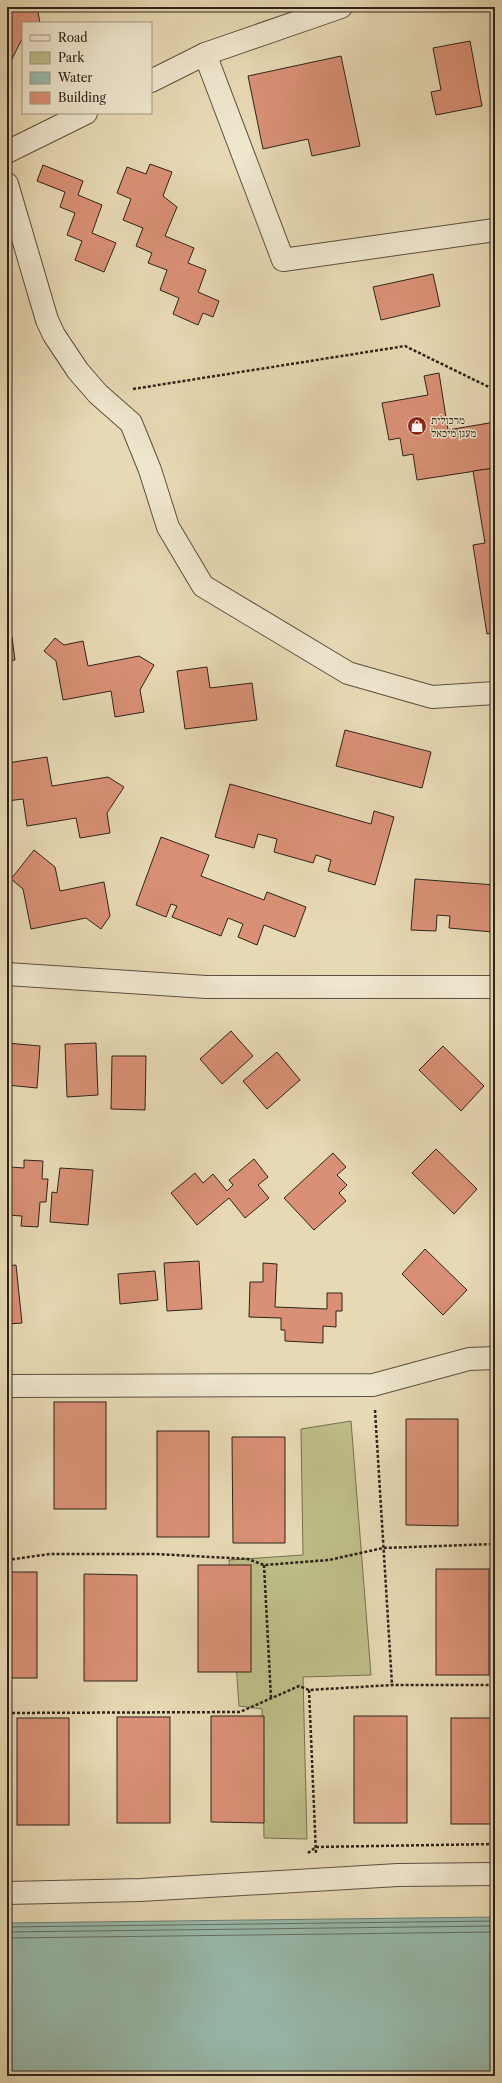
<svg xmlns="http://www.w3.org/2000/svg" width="502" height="2083" viewBox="0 0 502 2083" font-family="'Libre Caslon Text','Frank Ruhl Libre',serif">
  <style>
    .green { fill: #bdbd88; stroke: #767052 }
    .water { fill: #97baac; stroke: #6d7e72 }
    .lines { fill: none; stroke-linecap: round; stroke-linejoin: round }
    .shore { stroke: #636e64; stroke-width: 1 }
    .building { fill: #d99076; stroke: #2f231b }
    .minor-casing { stroke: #5d5041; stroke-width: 24 }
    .path { stroke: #2f231b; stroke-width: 2.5; stroke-dasharray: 3 2; stroke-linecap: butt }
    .minor { stroke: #efe6ce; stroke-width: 22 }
    .labels { text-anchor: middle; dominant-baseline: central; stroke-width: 3; stroke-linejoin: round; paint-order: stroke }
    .poi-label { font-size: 11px; fill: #2f231b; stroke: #efe6ce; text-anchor: start }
  </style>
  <rect width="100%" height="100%" fill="#e7d9b4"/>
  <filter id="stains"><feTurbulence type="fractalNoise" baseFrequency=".005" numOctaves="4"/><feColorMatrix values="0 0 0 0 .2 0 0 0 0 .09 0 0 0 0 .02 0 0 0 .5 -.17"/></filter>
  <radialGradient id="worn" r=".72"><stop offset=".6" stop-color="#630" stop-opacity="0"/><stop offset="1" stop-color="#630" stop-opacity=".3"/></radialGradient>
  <!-- green -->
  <polygon class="green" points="351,1421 371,1675 303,1677 307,1839 264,1838 262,1709 239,1706 229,1560 303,1555 301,1429"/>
  <!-- water -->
  <polygon class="water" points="495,1917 495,2076 7,2076 7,1923"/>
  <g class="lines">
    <!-- shore -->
    <g class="shore">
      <polyline points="7,1927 495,1921"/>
      <polyline points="7,1932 495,1926"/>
      <polyline points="7,1938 495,1932"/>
    </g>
  </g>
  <!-- building -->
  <g class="building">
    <polygon points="7,7 37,7 40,23 23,23 23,37 7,69"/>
    <polygon points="470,41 482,106 436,115 431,92 441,90 433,48"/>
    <polygon points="341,56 360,146 312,156 308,139 263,149 248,76"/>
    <polygon points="150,164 172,172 163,196 177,207 165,236 194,248 188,263 206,270 198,292 219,301 213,317 203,313 198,325 173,314 179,298 160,290 167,270 148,263 152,253 136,246 143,228 123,220 131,199 117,193 127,167 146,174"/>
    <polygon points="43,165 83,181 78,195 102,205 92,233 116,243 104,272 75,260 82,241 67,235 75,213 60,207 65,192 37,181"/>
    <polygon points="433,274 440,306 381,320 373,287"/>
    <polygon points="439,373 448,430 495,422 495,468 417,480 413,454 403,456 400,438 389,440 382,403 428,395 424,376"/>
    <polygon points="495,468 495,633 487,634 473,545 485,543 473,471"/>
    <polygon points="12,637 15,660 7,661 7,638"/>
    <polygon points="55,638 64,645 83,641 88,666 139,656 154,665 140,690 144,712 115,717 111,691 63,700 56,661 44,651"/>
    <polygon points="207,667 210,688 252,683 257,720 185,729 177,671"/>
    <polygon points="345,730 431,752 422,788 336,766"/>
    <polygon points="47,757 52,786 108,777 124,787 107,813 110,833 80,838 76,818 27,826 23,799 7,801 7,763"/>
    <polygon points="230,784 371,824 374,811 394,817 375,885 328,871 331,860 316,855 313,863 274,852 277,839 258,834 254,848 215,837"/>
    <polygon points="161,837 209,855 201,876 264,900 267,892 306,907 295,937 264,925 257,945 238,937 243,924 228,918 221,936 172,917 177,906 171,904 166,917 136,905"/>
    <polygon points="34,850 55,867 60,891 104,882 110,916 101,929 86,918 31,929 23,889 11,879"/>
    <polygon points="415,879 495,885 495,916 493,916 492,932 449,928 450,916 437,915 436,931 411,930"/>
    <polygon points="231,1031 253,1056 222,1084 200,1059"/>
    <polygon points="7,1043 40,1046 37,1088 7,1085"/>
    <polygon points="96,1043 98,1095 67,1097 65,1044"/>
    <polygon points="443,1046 484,1086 461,1111 419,1070"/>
    <polygon points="277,1052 300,1080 267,1109 243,1081"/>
    <polygon points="112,1056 146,1056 145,1110 111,1109"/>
    <polygon points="436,1149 477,1189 454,1214 412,1173"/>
    <polygon points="333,1153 346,1167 337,1175 347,1185 339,1193 346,1201 314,1230 284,1198"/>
    <polygon points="254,1159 268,1177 258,1185 269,1198 245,1218 229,1198 197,1225 171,1193 195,1173 203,1183 213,1174 227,1191 233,1185 229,1180"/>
    <polygon points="24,1160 43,1161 42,1179 48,1179 46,1202 40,1202 38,1227 21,1226 22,1216 7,1215 10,1167 24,1168"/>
    <polygon points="60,1168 93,1170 88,1225 50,1222 52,1192 57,1193"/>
    <polygon points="425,1249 467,1290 443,1315 402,1274"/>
    <polygon points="199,1261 202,1309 167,1311 164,1263"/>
    <polygon points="263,1263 277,1264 275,1307 327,1309 327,1293 342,1293 342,1311 336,1311 336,1327 323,1326 323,1343 285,1341 285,1330 281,1330 281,1318 249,1317 250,1282 263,1282"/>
    <polygon points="16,1265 22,1323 7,1324 7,1266"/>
    <polygon points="155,1271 158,1300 120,1304 118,1274"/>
    <polygon points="7,1401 10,1402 10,1508 7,1508"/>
    <rect x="54" y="1402" width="52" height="107"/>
    <polygon points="406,1419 458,1419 458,1526 406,1525"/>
    <rect x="157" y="1431" width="52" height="106"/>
    <polygon points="232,1437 285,1437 285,1543 233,1543"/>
    <rect x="198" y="1565" width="53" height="107"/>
    <rect x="436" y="1569" width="53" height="106"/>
    <rect x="7" y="1572" width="30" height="106"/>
    <polygon points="84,1574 137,1575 137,1681 84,1681"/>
    <polygon points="211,1716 264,1716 264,1823 211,1822"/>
    <rect x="354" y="1716" width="53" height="107"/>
    <rect x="117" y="1717" width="53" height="106"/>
    <rect x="17" y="1718" width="52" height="107"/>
    <rect x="451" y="1718" width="44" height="106"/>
  </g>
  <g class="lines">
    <defs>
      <g id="minor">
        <polyline points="205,54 283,260 495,230"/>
        <polyline points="151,81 205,54 341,7"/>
        <polyline points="7,152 86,113"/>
        <polyline points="7,184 47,320 54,335 78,371 98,394 131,423 150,470 168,527 203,586 348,673 432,697 495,693"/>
        <polyline points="7,974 206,987 495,987"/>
        <polyline points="7,1386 373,1385 469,1359 495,1358"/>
        <polyline points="7,1893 141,1890 398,1875 495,1874"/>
      </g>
    </defs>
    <!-- minor casing -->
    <use href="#minor" class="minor-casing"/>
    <!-- path -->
    <g class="path">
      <polyline points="133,389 405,346 495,390"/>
      <polyline points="375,1410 392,1685"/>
      <polyline points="7,1560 50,1554 156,1554 248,1559 264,1565 329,1560 383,1548 495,1544"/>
      <polyline points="264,1565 271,1698"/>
      <polyline points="309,1690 316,1854"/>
      <polyline points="7,1713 240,1712 299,1686 309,1690 392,1685 495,1685"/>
      <polyline points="308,1853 316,1847 495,1844"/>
    </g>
    <!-- minor -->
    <use href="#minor" class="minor"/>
  </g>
  <!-- icons -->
  <defs>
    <symbol id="shop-disc" viewBox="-11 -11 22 22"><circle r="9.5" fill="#8f2418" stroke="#efe6ce"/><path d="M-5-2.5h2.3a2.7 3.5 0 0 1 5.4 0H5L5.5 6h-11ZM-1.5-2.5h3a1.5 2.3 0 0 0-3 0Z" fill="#fff"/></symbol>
  </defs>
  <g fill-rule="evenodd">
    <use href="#shop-disc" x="406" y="415" width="22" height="22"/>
  </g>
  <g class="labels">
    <!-- poi labels -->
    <g class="poi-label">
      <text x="431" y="420">מרכולית<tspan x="431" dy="13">מעגן מיכאל</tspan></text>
    </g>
  </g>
  <!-- margin -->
  <rect width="502" height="2083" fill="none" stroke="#e7d9b4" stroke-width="24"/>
  <rect x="8" y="8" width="486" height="2067" fill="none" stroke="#2f231b" stroke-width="2"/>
  <rect x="12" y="12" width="478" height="2059" fill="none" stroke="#2f231b"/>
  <!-- legend -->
  <rect x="22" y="22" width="130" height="92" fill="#efe6ce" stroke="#a29886"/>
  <rect x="30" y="35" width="20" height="6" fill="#efe6ce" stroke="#a29886"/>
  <text x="58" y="42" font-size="12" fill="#2f231b">Road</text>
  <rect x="30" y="52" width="20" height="12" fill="#bdbd88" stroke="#a29886"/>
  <text x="58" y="62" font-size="12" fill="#2f231b">Park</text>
  <rect x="30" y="72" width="20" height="12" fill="#97baac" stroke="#a29886"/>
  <text x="58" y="82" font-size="12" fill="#2f231b">Water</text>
  <rect x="30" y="92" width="20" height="12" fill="#d99076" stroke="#a29886"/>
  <text x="58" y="102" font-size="12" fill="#2f231b">Building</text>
  <rect width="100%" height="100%" filter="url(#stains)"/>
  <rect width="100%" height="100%" fill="url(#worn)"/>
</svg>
